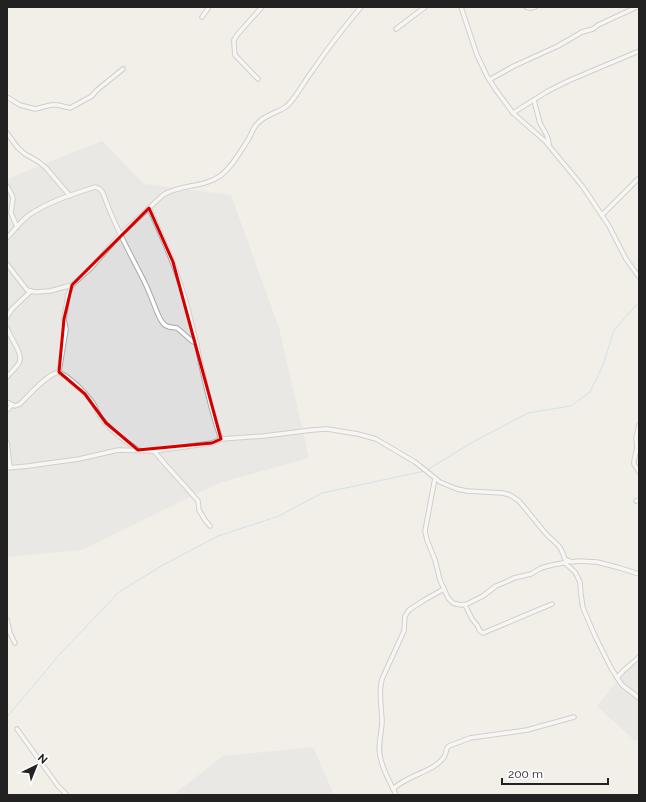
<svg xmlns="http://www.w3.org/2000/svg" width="646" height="802" viewBox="0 0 646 802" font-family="Raleway,sans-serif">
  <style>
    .residential { fill: #e0dfdf }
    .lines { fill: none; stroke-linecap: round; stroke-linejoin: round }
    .stream { stroke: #aad3df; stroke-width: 1 }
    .minor-casing { stroke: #a9a9a9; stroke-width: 5.5 }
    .minor { stroke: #fff; stroke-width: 3.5 }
    .marked { fill: none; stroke: #d40000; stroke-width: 3; stroke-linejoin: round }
  </style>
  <rect width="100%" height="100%" fill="#f2efe9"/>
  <!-- residential -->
  <g class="residential">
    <polygon points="102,141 144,184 231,195 279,328 309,458 219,483 82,550 7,557 7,179"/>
    <polygon points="639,654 639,738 635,741 597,706"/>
    <polygon points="313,747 334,795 173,795 223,756"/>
  </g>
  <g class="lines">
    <!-- stream -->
    <g class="stream">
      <polyline points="427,470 471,443 528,413 571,406 590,392 603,365 614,330 639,302"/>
      <polyline points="7,717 60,654 119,592 163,565 218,536 279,516 322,493 425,471"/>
    </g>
    <defs>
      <g id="minor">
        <polyline points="461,7 477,55 487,76 496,90 513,113 545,141 583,187 609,226 626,259 639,277"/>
        <polyline points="526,7 530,8 535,7"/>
        <polyline points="202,17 209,7"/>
        <polyline points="396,29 425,7"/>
        <polyline points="258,79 235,55 234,44 234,40 237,35 262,7"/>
        <polyline points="489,80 514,66 558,46 582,32 593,29 598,25 637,7"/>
        <polyline points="7,97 20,105 35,109 51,105 58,105 70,108 92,96 97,90 123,69"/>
        <path d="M534,100C536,108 538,116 540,123C544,131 548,134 549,144"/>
        <polyline points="513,113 548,91 568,81 639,51"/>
        <polyline points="7,133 18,148 25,154 39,162 46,168 70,196"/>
        <polyline points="7,186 11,193 13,198 11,213 17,227"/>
        <path d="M149,208C163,239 177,270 186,302C199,347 205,395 221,439"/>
        <polyline points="602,215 639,178"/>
        <path d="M7,238C14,230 21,221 29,215C48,202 73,194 95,187C102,188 104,195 106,201C116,229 131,255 144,281C149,291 153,302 157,312C159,316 160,320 163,323C166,328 172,327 177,328L192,341L197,344"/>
        <path d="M7,264L27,290L35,292L50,291L72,285L90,269L120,235L163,195C180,184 203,188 220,176C232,167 240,152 248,140C251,135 253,128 257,124C265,114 279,113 288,105C297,96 305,80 313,70C328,48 344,27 361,7"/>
        <polyline points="7,317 12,309 31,291"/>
        <path d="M7,328C10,338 24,354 19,363C16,368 11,372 7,377"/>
        <polyline points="59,372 66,329 64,319 68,295 72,285"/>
        <path d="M7,402L15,406L20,404C28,396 47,374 59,372C72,379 84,391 93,403C96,408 98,415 102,419C111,430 126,442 137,449"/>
        <polyline points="7,410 12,405"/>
        <polyline points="639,425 636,438 637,448 634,461 634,464 639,472"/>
        <polyline points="7,442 10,467"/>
        <polyline points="154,451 166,465 192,494 198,501 199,510 205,520 210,526"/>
        <polyline points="7,468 28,466 79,459 118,450 154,451 212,443 221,439 264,436 312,430 327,429 358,434 376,439 415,462 440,482 457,489 467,491 503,493 510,495 519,501 547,535 558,545 561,549 565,559 569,561 572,562 578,561 597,562 620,568 639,574"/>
        <polyline points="435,478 425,531 427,540 435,560 440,580 448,598 453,603 461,605 467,604 483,596 496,586 508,581 514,578 531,574 541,568 552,565 563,563 569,561"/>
        <polyline points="636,501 639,500"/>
        <polyline points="565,563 575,572 580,582 581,595 583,608 595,636 611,668 622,685 639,698"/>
        <polyline points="465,605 472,619 477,625 480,631 483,633 552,604"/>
        <polyline points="7,620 10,633 15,643"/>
        <polyline points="617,678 623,671 639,657"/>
        <polyline points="17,729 58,786 67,795"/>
        <path d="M393,789C407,775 434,772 444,757C446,754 446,751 447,748L449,746L470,738L527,730L574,717"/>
        <path d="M396,795C391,783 384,773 381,760C377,748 381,736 382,723C382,708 378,694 382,679L404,631L405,616L409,610L426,599L444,589"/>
      </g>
    </defs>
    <!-- minor casing -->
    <use href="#minor" class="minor-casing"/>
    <!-- minor -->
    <use href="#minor" class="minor"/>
  </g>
  <!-- marked area -->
  <path d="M0 0H646V802H0ZM149,208L173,262L221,439L212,443L138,450L106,423L85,394L59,372L64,319L72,285Z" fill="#f2efe9" fill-opacity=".55" fill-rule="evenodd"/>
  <path class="marked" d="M149,208L173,262L221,439L212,443L138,450L106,423L85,394L59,372L64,319L72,285Z"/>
  <!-- border -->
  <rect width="646" height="802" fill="none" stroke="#222222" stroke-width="16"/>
  <!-- north arrow -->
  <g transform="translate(36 766) rotate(43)" stroke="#ffffff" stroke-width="3" paint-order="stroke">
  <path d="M0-3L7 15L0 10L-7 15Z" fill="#222222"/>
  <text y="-6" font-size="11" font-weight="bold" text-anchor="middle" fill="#222222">N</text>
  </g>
  <!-- scale -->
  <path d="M502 778v6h106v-6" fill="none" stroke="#222222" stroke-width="2"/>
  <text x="508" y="778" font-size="12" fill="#222222" stroke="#ffffff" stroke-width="3" paint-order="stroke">200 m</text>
</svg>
